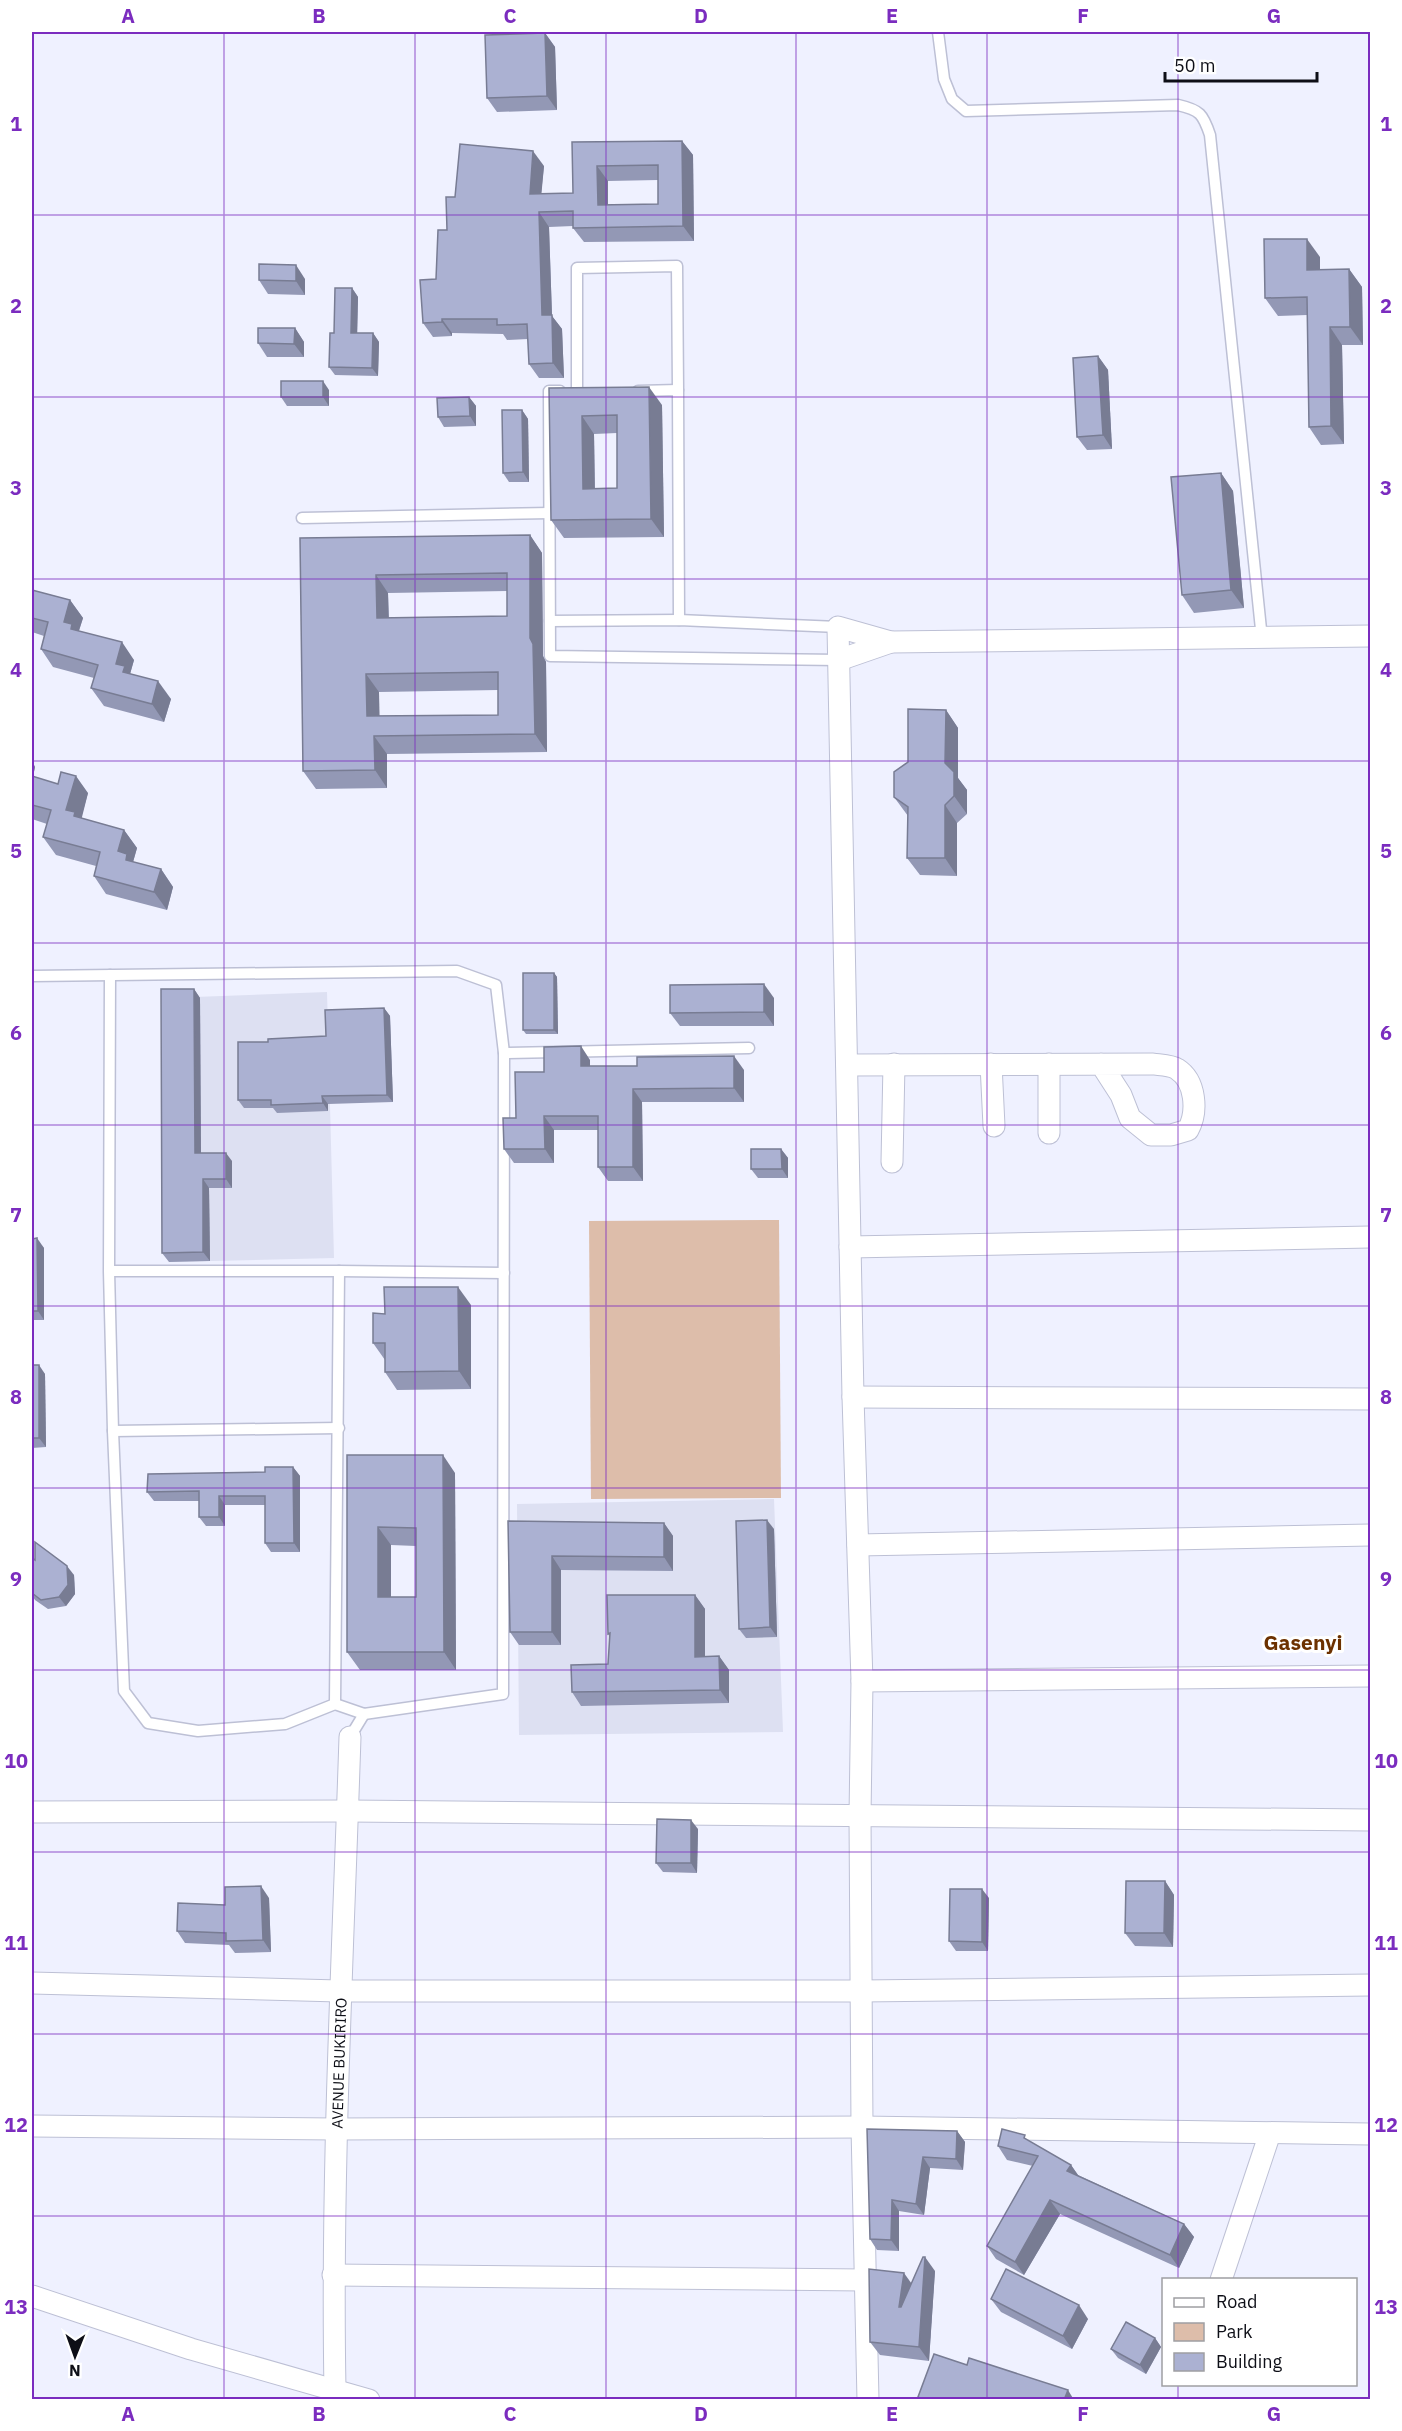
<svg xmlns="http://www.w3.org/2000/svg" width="1402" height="2431" viewBox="0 0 1402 2431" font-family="'IBM Plex Sans',sans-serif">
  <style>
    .built { fill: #dde0f2 }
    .green { fill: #ddbdaa }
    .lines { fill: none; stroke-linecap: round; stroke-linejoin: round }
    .lane-casing { stroke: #bdc0d5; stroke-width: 13 }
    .street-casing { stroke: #bdc0d5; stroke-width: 23 }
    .lane { stroke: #fff; stroke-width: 10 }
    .street { stroke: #fff; stroke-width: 21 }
    .wall { fill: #9398b5; fill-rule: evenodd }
    .shaded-wall { fill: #787c93 }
    .building { fill: #abb1d2; stroke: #787c93; stroke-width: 1.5; fill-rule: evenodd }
    .grid { fill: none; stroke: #7b2cbf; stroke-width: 1.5; stroke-opacity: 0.55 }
    .labels { text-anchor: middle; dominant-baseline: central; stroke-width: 6; stroke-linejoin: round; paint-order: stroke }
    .street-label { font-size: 15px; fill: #0e0f17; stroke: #fff }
    .district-label { font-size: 21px; font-weight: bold; fill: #6c3100; stroke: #fff }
    .neatline { fill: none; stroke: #7b2cbf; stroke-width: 2 }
    .grid-label { font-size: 20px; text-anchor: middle; font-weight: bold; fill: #7b2cbf }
  </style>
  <rect width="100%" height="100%" fill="#eff1ff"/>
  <!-- built -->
  <g class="built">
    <polygon points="327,992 334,1258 169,1262 167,998"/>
    <polygon points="774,1499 783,1732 519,1735 517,1504"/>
  </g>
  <!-- green -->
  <polygon class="green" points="779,1220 781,1498 591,1499 589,1221"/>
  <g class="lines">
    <defs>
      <g id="lane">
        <path d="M938,32L944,79L952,99L966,111L1178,105C1200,110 1203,114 1210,135L1262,639"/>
        <polyline points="560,391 549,391 550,656 839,660"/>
        <polyline points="577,391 577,268 677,266 678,390"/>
        <polyline points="638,391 678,390 679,620"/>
        <polyline points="302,518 550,513"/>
        <polyline points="550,621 679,620 838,627"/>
        <polyline points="32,976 457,971 496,985 504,1053 503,1694 364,1714 335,1704"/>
        <polyline points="504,1053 749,1048"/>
        <polyline points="109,1271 339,1271 335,1704 285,1724 198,1731 148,1723 124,1691 113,1431 109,1271 110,975"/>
        <polyline points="339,1271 504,1273"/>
        <polyline points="113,1431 339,1428"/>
        <polyline points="350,1737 364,1714"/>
      </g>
      <g id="street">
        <polyline points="839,660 891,642"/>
        <polyline points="991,1064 994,1126"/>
        <polyline points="1049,1064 1049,1133"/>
        <path d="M847,1065L1153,1064C1159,1065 1171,1065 1177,1069C1196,1081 1198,1112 1188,1130L1171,1135H1151L1130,1118L1121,1095L1101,1064"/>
        <polyline points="892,1162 894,1064"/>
        <polyline points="850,1247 1370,1237"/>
        <polyline points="853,1397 1370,1399"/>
        <polyline points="858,1545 1370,1535"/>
        <polyline points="862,1681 1370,1676"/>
        <polyline points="32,1812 348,1811 1370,1820"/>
        <polyline points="32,1983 339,1991 861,1991 1370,1985"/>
        <polyline points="32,2126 336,2129 862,2127 1370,2134"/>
        <polyline points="333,2275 864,2280"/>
        <polyline points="1221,2280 1270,2133"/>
        <polyline points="32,2296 191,2349 369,2400"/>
        <path id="s1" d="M335,2390C331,2172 343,1955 350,1737"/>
        <polyline points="868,2400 862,2127 860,1816 862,1681 853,1397 838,627 891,642 1370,636"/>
      </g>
    </defs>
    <!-- lane casing -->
    <use href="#lane" class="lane-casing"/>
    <!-- street casing -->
    <use href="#street" class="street-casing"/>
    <!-- lane -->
    <use href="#lane" class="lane"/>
    <!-- street -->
    <use href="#street" class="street"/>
  </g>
  <!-- wall -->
  <g class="wall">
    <polygon points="545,33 555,47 557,110 497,112 487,98"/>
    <path d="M682,141L693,155L694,241L584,242L573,228V226L549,227L552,316L562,329L564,378H539L529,364L528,339L507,340L503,334L452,333V336L433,337L423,323L436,279L455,197L544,166L541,194L573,193L572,142ZM658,180V204L608,205V181Z"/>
    <polygon points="1320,257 1320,270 1349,269 1362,287 1363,345 1342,345 1344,444 1321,445 1309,427 1307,315 1278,316 1265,298"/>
    <polygon points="305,279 305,295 268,294 259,280"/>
    <polygon points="352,288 358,297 357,333 373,333 379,342 378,376 335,375 329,367"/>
    <polygon points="295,328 304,342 304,357 267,357 258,343"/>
    <polygon points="1098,356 1108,370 1112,449 1087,450 1077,437"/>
    <path d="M549,388L662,405L664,537L564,538L551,520ZM617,433V488L595,489L594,434Z"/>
    <polygon points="329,390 329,406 287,406 281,397"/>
    <polygon points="469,397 476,406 476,426 444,427 438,417"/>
    <polygon points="522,410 528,419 529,482 509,482 503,473"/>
    <polygon points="1221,473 1233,491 1244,608 1194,613 1182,595"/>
    <path d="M530,535L542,553L543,656L546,662L547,752L387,754V788L316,789L303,771L300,538ZM507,591V616L389,618L388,593ZM498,690V715L379,716V692Z"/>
    <polygon points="32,590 70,600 83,618 79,631 134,660 130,674 171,699 164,722 104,706 91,688 94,678 53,667 41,649 44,636 32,632"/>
    <polygon points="946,710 958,728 958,778 967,790 967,814 957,823 957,876 920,875 907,858 908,816 894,797 908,762"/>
    <polygon points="32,761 35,767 33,777 88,793 81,818 124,830 137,848 133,862 161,869 173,887 167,910 106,894 94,876 96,866 56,855 43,837 47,824 32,819"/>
    <polygon points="554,973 557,977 558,1034 526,1034 523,1030"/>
    <polygon points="194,989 200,998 201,1153 232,1161 232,1188 209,1188 210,1261 169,1262 162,1253"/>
    <polygon points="774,998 774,1026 680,1026 670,1013"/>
    <polygon points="384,1008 390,1016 393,1102 328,1104 328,1111 277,1113 273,1108 244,1108 238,1100 268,1042 326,1036"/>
    <polygon points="590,1060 590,1066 744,1070 744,1102 642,1102 643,1181 608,1181 598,1167 598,1130 554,1130 554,1163 514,1163 504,1149 516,1118 544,1072"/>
    <polygon points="781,1149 788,1158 788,1178 758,1178 751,1169"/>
    <polygon points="32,1239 44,1248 44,1320 32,1320"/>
    <polygon points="471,1305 471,1389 397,1390 385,1372 385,1360 373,1343 385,1314"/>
    <polygon points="32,1365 45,1374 46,1447 32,1448"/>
    <path d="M347,1455L455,1473L456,1670H360L347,1652ZM391,1545L416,1546V1597H391Z"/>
    <polygon points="293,1467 300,1476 300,1552 271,1552 265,1543 265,1505 225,1505 225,1526 206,1526 199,1517 199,1501 154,1501 147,1492"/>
    <polygon points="508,1521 664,1523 673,1536 673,1571 561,1570 561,1645 519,1645 510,1632"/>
    <polygon points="774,1529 777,1637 746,1638 739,1629"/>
    <polygon points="32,1558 35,1560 74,1575 75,1594 66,1606 48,1609 35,1600 32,1595"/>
    <polygon points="695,1595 705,1609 705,1657 719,1656 729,1670 729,1703 581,1706 572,1692 608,1664 610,1637 608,1634"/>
    <polygon points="698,1829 697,1873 663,1872 656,1863"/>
    <polygon points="1165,1881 1174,1895 1173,1947 1135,1946 1125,1933"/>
    <polygon points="269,1898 271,1952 235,1953 229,1945 185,1943 177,1931 225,1905"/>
    <polygon points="989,1898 988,1951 956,1951 949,1941"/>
    <polygon points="867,2129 957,2131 965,2142 963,2170 930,2168 924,2215 899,2211 899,2251 877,2250 870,2239"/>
    <polygon points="1029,2141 1071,2165 1078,2175 1184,2224 1194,2237 1179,2268 1060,2214 1024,2275 996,2259 987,2246 1033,2166 1007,2160 998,2146"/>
    <polygon points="935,2271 929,2361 880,2355 870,2342"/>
    <polygon points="991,2299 1088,2319 1072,2349 1001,2312"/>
    <polygon points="1155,2338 1161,2347 1146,2374 1118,2358 1111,2349"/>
  </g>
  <!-- shaded-wall -->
  <g class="shaded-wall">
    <polygon points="545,33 555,47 557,110 547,96"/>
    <polygon points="682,141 693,155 694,241 683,226"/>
    <polygon points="533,151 544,166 540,209 530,194"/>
    <polygon points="597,166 608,181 608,220 598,205"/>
    <polygon points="539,212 549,227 552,316 562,329 564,378 553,363 542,315"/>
    <polygon points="1307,239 1320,257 1320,288 1307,270"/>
    <polygon points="296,265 305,279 305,295 296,281"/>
    <polygon points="1349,269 1362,287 1363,345 1350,327"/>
    <polygon points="352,288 358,297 357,342 351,333"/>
    <polygon points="442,319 452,333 452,336 442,322"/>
    <polygon points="1330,327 1342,345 1344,444 1331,426"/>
    <polygon points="295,328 304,342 304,357 294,344"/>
    <polygon points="373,333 379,342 378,376 372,368"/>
    <polygon points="1098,356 1108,370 1112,449 1103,435"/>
    <polygon points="323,381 329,390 329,406 323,397"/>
    <polygon points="649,387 662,405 664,537 651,519"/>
    <polygon points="469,397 476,406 476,426 470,416"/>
    <polygon points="522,410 528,419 529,482 523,472"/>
    <polygon points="582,416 594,434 595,507 583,489"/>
    <polygon points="1221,473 1233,491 1244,608 1231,590"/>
    <polygon points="530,535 542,553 543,656 546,662 547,752 535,734 530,638"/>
    <polygon points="376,575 388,593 389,636 377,618"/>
    <polygon points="70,600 83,618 78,633 85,642 64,622"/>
    <polygon points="122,642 134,660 130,674 137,684 116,664"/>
    <polygon points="366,674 379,692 380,734 367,716"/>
    <polygon points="158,681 171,699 164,722 152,704"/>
    <polygon points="946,710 958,728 958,778 967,790 967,814 954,796 945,763"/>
    <polygon points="374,736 387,754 387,788 375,770"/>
    <polygon points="32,761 35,767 32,780 32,785"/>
    <polygon points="76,776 88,793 81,821 87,830 66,810"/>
    <polygon points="945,805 957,823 957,876 945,858"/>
    <polygon points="124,830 137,848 133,862 138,878 118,851"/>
    <polygon points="161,869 173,887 167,910 154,892"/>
    <polygon points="554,973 557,977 558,1034 554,1030"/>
    <polygon points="764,984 774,998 774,1026 764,1012"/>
    <polygon points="194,989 200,998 201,1162 195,1153"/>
    <polygon points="384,1008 390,1016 393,1102 387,1095"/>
    <polygon points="581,1046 590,1060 590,1080 581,1066"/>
    <polygon points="734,1056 744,1070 744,1102 734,1088"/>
    <polygon points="633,1089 642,1102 643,1181 633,1167"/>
    <polygon points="322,1096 328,1104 328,1111 323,1103"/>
    <polygon points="544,1116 554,1130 554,1163 545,1149"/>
    <polygon points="781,1149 788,1158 788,1178 782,1169"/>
    <polygon points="226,1153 232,1161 232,1188 226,1179"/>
    <polygon points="203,1179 209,1188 210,1261 203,1252"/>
    <polygon points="37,1238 44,1248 44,1320 38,1311"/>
    <polygon points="458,1287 471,1305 471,1389 459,1371"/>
    <polygon points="39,1365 45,1374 46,1447 39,1438"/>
    <polygon points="443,1455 455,1473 456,1670 444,1652"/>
    <polygon points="293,1467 300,1476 300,1552 294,1543"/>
    <polygon points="219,1496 225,1505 225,1526 219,1517"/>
    <polygon points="767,1520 774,1529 777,1637 770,1627"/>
    <polygon points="664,1523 673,1536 673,1571 664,1557"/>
    <polygon points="378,1527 391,1545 391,1615 378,1597"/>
    <polygon points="552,1556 561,1570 561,1645 552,1632"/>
    <polygon points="67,1566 74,1575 75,1594 66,1606 59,1597"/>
    <polygon points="695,1595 705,1609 705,1671 695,1657"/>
    <polygon points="719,1656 729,1670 729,1703 720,1690"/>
    <polygon points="691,1820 698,1829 697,1873 691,1863"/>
    <polygon points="1165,1881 1174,1895 1173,1947 1164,1933"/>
    <polygon points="261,1886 269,1898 271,1952 263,1940"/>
    <polygon points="982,1889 989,1898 988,1951 982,1942"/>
    <polygon points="957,2131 965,2142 963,2170 956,2159"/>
    <polygon points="923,2157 930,2168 924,2215 916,2204"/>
    <polygon points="1071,2165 1080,2178 1067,2171"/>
    <polygon points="892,2200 899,2211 899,2251 891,2240"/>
    <polygon points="1050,2200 1060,2214 1024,2275 1015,2262"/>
    <polygon points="1184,2224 1194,2237 1179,2268 1170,2255"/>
    <polygon points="925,2257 935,2271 929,2361 919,2347"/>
    <polygon points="904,2273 914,2287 909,2321 899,2307"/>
    <polygon points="1079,2305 1088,2319 1072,2349 1063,2336"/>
    <polygon points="1155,2338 1161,2347 1146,2374 1140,2365"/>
    <polygon points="1068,2390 1074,2400 1064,2400"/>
  </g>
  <!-- building -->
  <g class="building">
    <polygon points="545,33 547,96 487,98 485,35"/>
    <path d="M682,141L683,226L573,228V211L539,212L542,315H552L553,363L529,364L527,324L497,325V319H442V322L423,323L420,280L436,279L438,230H447L446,197H455L460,144L533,151L530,194L573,193L572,142ZM658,165V204L598,205L597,166Z"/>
    <polygon points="1264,239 1307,239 1307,270 1349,269 1350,327 1330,327 1331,426 1309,427 1307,297 1265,298"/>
    <polygon points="259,264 296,265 296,281 259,280"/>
    <polygon points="335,288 352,288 351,333 373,333 372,368 329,367 330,333 334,333"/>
    <polygon points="258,328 295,328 294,344 258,343"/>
    <polygon points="1098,356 1103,435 1077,437 1073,358"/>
    <rect x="281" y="381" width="42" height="16"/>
    <path d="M649,387L651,519L551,520L549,388ZM617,415V488L583,489L582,416Z"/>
    <polygon points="469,397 470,416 438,417 437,398"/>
    <polygon points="502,410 522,410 523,472 503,473"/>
    <polygon points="1221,473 1231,590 1182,595 1171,477"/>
    <path d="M530,535V638L533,644L535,734L374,736L375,770L303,771L300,538ZM507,573V616L377,618L376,575ZM498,672V715L367,716L366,674Z"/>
    <polygon points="32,590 70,600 64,622 72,624 71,629 122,642 116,664 125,666 123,672 158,681 152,704 91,688 98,665 41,649 48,622 32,618"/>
    <polygon points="908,709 946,710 945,763 954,772 954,796 945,805 945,858 907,858 908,807 894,797 894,772 908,762"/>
    <polygon points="61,772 76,776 66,810 75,812 74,816 124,830 118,851 127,854 126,860 161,869 154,892 94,876 100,852 43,837 51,810 32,805 32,776 58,784"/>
    <rect x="523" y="973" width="31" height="57"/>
    <polygon points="764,984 764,1012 670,1013 670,985"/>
    <polygon points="161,989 194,989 195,1153 226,1153 226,1179 203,1179 203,1252 162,1253"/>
    <polygon points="384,1008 387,1095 322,1096 323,1103 271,1105 271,1100 238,1100 238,1042 268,1042 268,1039 326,1036 325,1010"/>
    <polygon points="581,1046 581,1066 637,1066 637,1057 734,1056 734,1088 633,1089 633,1167 598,1167 598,1116 544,1116 545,1149 504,1149 503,1118 516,1118 515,1072 544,1072 544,1047"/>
    <polygon points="751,1149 781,1149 782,1169 751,1169"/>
    <polygon points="37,1238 38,1311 32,1311 32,1239"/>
    <polygon points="384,1287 458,1287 459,1371 385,1372 385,1343 373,1343 373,1313 385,1314"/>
    <rect x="32" y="1365" width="7" height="73"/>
    <path d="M347,1455H443L444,1652H347ZM378,1527L416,1528V1597H378Z"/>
    <polygon points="265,1467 293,1467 294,1543 265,1543 265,1496 219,1496 219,1517 199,1517 199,1491 147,1492 148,1474 265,1472"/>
    <polygon points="767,1520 770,1627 739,1629 736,1521"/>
    <polygon points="508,1521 664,1523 664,1557 552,1556 552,1632 510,1632"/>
    <polygon points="35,1542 67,1566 68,1585 59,1597 41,1600 32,1593 32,1558 35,1560"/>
    <polygon points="607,1595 695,1595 695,1657 719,1656 720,1690 572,1692 571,1665 608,1664 610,1633 608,1634"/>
    <polygon points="657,1819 691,1820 691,1863 656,1863"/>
    <polygon points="1126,1881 1165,1881 1164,1933 1125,1933"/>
    <polygon points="261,1886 263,1940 226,1941 226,1933 177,1931 178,1903 225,1905 225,1887"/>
    <polygon points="950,1889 982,1889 982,1942 949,1941"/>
    <polygon points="867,2129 957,2131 956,2159 923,2157 916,2204 892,2200 891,2240 870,2239"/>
    <polygon points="1002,2129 1025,2135 1024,2138 1071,2165 1067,2171 1184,2224 1170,2255 1050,2200 1015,2262 987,2246 1038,2156 998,2146"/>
    <polygon points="923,2257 925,2257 919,2347 870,2342 869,2269 904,2273 899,2307 901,2307"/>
    <polygon points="1006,2269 1079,2305 1063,2336 991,2299"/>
    <polygon points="1126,2322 1155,2338 1140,2365 1111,2349"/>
    <polygon points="934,2354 967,2365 969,2358 1068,2390 1064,2400 924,2400 918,2397"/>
  </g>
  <!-- grid -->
  <path class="grid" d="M224,32V2400M415,32V2400M606,32V2400M796,32V2400M987,32V2400M1178,32V2280M32,215H1370M32,397H1370M32,579H1370M32,761H1370M32,943H1370M32,1125H1370M32,1306H1370M32,1488H1370M32,1670H1370M32,1852H1370M32,2034H1370M32,2216H1370M1178,2384V2400"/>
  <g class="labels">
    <!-- street labels -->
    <g class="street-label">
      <text stroke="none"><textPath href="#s1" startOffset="327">AVENUE BUKIRIRO</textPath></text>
    </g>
    <!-- district labels -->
    <g class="district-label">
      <text x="1303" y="1642">Gasenyi</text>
    </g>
  </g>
  <!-- border -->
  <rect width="1402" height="2431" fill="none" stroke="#ffffff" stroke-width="66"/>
  <!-- legend -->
  <rect x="1162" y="2278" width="195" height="108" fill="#ffffff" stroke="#9f9fa2" stroke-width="1.5"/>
  <rect x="1174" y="2298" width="30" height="9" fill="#ffffff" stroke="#9f9fa2" stroke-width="1.5"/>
  <text x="1216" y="2308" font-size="18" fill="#0e0f17">Road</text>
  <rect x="1174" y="2323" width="30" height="18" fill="#ddbdaa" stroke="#9f9fa2" stroke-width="1.5"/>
  <text x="1216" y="2338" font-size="18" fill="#0e0f17">Park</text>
  <rect x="1174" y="2353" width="30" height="18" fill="#abb1d2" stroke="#9f9fa2" stroke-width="1.5"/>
  <text x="1216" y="2368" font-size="18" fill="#0e0f17">Building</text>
  <!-- north arrow -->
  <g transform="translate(75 2356) rotate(181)" stroke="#ffffff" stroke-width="4.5" paint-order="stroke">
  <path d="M0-4.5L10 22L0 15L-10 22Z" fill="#0e0f17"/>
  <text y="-9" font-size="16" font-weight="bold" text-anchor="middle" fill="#0e0f17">N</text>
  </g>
  <!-- scale -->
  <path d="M1165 72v9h152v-9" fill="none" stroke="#0e0f17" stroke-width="3"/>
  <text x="1174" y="72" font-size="18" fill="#0e0f17" stroke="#ffffff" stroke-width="4.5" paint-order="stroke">50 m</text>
  <rect x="33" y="33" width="1336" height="2365" class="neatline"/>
  <g class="grid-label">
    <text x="128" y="23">A</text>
    <text x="319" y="23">B</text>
    <text x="510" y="23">C</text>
    <text x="701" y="23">D</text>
    <text x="892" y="23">E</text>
    <text x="1083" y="23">F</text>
    <text x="1274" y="23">G</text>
    <text x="16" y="131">1</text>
    <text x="1386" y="131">1</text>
    <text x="16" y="313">2</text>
    <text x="1386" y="313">2</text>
    <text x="16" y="495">3</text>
    <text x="1386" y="495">3</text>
    <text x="16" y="677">4</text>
    <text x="1386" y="677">4</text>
    <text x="16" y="858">5</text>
    <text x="1386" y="858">5</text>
    <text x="16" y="1040">6</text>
    <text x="1386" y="1040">6</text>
    <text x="16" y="1222">7</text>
    <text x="1386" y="1222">7</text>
    <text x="16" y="1404">8</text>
    <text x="1386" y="1404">8</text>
    <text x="16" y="1586">9</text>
    <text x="1386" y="1586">9</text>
    <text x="16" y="1768">10</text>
    <text x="1386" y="1768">10</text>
    <text x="16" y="1950">11</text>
    <text x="1386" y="1950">11</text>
    <text x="16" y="2132">12</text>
    <text x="1386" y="2132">12</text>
    <text x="16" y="2314">13</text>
    <text x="1386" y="2314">13</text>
    <text x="128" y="2421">A</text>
    <text x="319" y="2421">B</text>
    <text x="510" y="2421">C</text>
    <text x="701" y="2421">D</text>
    <text x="892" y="2421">E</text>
    <text x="1083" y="2421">F</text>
    <text x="1274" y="2421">G</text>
  </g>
</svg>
